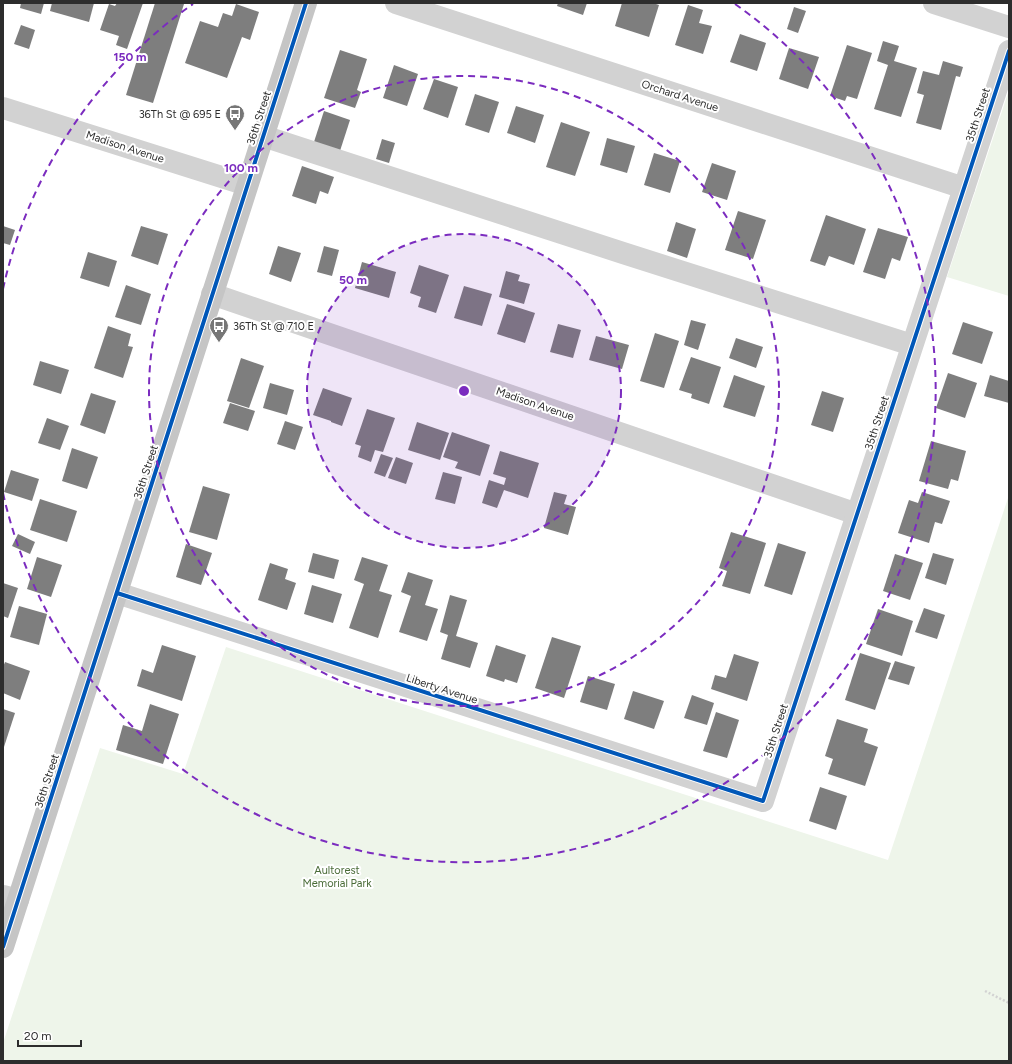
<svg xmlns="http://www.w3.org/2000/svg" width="1012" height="1064" viewBox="0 0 1012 1064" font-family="Figtree,sans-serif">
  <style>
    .green { fill: #eef5ea }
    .building { fill: #7e7e7e }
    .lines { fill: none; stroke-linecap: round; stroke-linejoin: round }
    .path { stroke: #d2d2d2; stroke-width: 2.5; stroke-dasharray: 2 2; stroke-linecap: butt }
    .minor { stroke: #d2d2d2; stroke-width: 22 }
    .major { stroke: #c5c5c5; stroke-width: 22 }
    .cycleway-casing { stroke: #fff; stroke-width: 6 }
    .cycleway { stroke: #0057b8; stroke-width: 4 }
    .ring { fill: none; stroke: #7b2cbf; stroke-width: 2; stroke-dasharray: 7 5 }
    .labels { text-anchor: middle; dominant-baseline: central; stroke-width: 4; stroke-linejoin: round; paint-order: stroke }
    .street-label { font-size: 11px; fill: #2d2d2d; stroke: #fff }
    .poi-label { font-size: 11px; fill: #2d2d2d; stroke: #fff; text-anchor: end }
    .park-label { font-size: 11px; fill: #496b37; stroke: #fff }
    .centre { fill: #7b2cbf; stroke: #fff; stroke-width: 2 }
    .ring-label { font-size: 12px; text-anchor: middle; font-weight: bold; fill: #7b2cbf; stroke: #fff; stroke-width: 4; stroke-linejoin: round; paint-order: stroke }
  </style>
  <rect width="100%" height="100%" fill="#fff"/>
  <!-- green -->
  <g class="green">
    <polygon points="1009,90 1009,296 947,277"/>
    <polygon points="1009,495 1009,1061 3,1061 3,1043 100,748 183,774 226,647 888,860"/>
  </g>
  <!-- building -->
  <g class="building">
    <polygon points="21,3 44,3 41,14 20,8"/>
    <polygon points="52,3 94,3 89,22 50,11"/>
    <polygon points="117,3 143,3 127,49 116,45 119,36 100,30 109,4 115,6"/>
    <polygon points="155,3 181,3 184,4 153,103 126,95"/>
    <polygon points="558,3 587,3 583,15 557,6"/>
    <polygon points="622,3 653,3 659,5 649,37 615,26"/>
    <polygon points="236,4 259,12 250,40 242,37 227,78 185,63 200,21 218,27 223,13 232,16"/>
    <polygon points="688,5 703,10 699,23 712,26 703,54 675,45"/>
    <polygon points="794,7 806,11 798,33 787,29"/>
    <polygon points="21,25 35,30 29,49 14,44"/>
    <polygon points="740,34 766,43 757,71 730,62"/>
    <polygon points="883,41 899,46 894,61 917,68 901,117 874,109 888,65 877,61"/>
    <polygon points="847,45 872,53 857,99 847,96 845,101 830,96"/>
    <polygon points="789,48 819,57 808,89 779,79"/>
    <polygon points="340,50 367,59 357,90 361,92 355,108 324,98"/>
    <polygon points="943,61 963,67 960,77 956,76 941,130 916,123 924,95 917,93 923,71 939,75"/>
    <polygon points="394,65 418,74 407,106 383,98"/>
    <polygon points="434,79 458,87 448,118 423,109"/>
    <polygon points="475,94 499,102 489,133 465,125"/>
    <polygon points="516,106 544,115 535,143 507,133"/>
    <polygon points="324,111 350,120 339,154 313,145"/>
    <polygon points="561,122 590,132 575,176 546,167"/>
    <polygon points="607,138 635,146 627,173 600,165"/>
    <polygon points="382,139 395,143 389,163 376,159"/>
    <polygon points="654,153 680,161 670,193 644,185"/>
    <polygon points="712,163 736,171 727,200 702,192"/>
    <polygon points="302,166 334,177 328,194 320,191 316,204 292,196"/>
    <polygon points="738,211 766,220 753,259 725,250"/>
    <polygon points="826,215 866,229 854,265 829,256 825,266 810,261"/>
    <polygon points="676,222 696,229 687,258 667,251"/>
    <polygon points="3,226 15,230 10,245 3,243"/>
    <polygon points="141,226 168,234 158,265 131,256"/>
    <polygon points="878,228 908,237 900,261 892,258 885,279 863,272"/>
    <polygon points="278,246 301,253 291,282 269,274"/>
    <polygon points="324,246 339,250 332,276 317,272"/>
    <polygon points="88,252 117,261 109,287 80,278"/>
    <polygon points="362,262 396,272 389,298 355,288"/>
    <polygon points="419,265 449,275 436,313 418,307 421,297 410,293"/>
    <polygon points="506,271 520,275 518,281 530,284 524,304 499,297"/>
    <polygon points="126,285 151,294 141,325 115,317"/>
    <polygon points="464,286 492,294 482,326 454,318"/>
    <polygon points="507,304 535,313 525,343 497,334"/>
    <polygon points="691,320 706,324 698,350 684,345"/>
    <polygon points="963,322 993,332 982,364 952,354"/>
    <polygon points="558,324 581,330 573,358 550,352"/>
    <polygon points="108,326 131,334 128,346 133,347 123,378 94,368"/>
    <polygon points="655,333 679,341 664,388 640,381"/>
    <polygon points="596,336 629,345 622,369 589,360"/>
    <polygon points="736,338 763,347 756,368 729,358"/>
    <polygon points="691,357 721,367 709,404 691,398 692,394 679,390"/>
    <polygon points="241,358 264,366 249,408 227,401"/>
    <polygon points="40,361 69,370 61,394 33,385"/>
    <polygon points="948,373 977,383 965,418 936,408"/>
    <polygon points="734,375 765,386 755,417 723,407"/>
    <polygon points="990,375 1009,381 1009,403 984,396"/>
    <polygon points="270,383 294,390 287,415 263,408"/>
    <polygon points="323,388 352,398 342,426 331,422 331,421 313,415"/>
    <polygon points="822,391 844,398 833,432 811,425"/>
    <polygon points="91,393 116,401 105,434 80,425"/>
    <polygon points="230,403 255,411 248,431 223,423"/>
    <polygon points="367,409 395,418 383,452 375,450 371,462 358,457 361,446 355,444"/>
    <polygon points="47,418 69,426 60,450 38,443"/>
    <polygon points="285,421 303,427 295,450 277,444"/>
    <polygon points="417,422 449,433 440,460 408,450"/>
    <polygon points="452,432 490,445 480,476 455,468 458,462 443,457"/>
    <polygon points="931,441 966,451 958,481 951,479 948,489 919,481"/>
    <polygon points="72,448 98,457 87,489 62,481"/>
    <polygon points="500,451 539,463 528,498 504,490 497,508 482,503 489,480 504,485 506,478 493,474"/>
    <polygon points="381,454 393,458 385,477 374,473"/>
    <polygon points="396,457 413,463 406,484 388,478"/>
    <polygon points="11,470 39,479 32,501 4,492"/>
    <polygon points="443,472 462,477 455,504 435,499"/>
    <polygon points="203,486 230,494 217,540 189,532"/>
    <polygon points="554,492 567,495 564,504 576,507 568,535 544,528"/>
    <polygon points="922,492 950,501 942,524 935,522 929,543 898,533 909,500 918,503"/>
    <polygon points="40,499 77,511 67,542 30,530"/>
    <polygon points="731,532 766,543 750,594 722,586 727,571 719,568"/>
    <polygon points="18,534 35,542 30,554 12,546"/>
    <polygon points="778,543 806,552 792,595 764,586"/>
    <polygon points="186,544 212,553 201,585 176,577"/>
    <polygon points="313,553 339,560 334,579 308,572"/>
    <polygon points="933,553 954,559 946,585 925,578"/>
    <polygon points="895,554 923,563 910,600 883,591"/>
    <polygon points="37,557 62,565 51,597 27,589"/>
    <polygon points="362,557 388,565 379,591 392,595 378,638 349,628 364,584 354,580"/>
    <polygon points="270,563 288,569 285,579 296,583 287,610 258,600"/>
    <polygon points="408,572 433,580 425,605 438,609 427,641 399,632 411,596 401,592"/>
    <polygon points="3,583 18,588 8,618 3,616"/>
    <polygon points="312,585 342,594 333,623 304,614"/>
    <polygon points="450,595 467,600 456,636 478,643 470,668 441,659 448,635 440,632"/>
    <polygon points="19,606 47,614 39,645 10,637"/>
    <polygon points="924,608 945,615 937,639 915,632"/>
    <polygon points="878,609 913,621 902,656 866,644"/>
    <polygon points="552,637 581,646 564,698 535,688"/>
    <polygon points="162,645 196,656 182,701 137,686 142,669 153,673"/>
    <polygon points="496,645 526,655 517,683 505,679 504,682 486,676"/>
    <polygon points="860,653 891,663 875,710 845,700"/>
    <polygon points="734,654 759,662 747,701 711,689 715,675 726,678"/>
    <polygon points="895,661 915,667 909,685 888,679"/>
    <polygon points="5,662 30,671 20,700 3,693 3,667"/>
    <polygon points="588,676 615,684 607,710 580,702"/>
    <polygon points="633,691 664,701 654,729 624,719"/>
    <polygon points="692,695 714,703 707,725 684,718"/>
    <polygon points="150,704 179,714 163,764 116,750 123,725 142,731"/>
    <polygon points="3,709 15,713 3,750"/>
    <polygon points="716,712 739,720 727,758 703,751"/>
    <polygon points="837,719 868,729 864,742 878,747 865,786 828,774 833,759 825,756"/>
    <polygon points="820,787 847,796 836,830 809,821"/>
  </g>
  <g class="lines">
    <!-- path -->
    <polyline class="path" points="985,991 1009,1003"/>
    <!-- minor -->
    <g class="minor">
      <polyline points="396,3 964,188"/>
      <polyline points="934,3 1009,27"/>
      <polyline points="3,108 247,185"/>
      <polyline points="263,136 623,253 912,345"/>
      <polyline points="212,294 857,514"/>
      <polyline points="117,593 763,801 1009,51"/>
      <polyline points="3,896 18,900"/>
    </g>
    <!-- major -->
    <polyline class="major" points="3,947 306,3"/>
    <defs>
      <g id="cycleway">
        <polyline points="117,593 763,801 1009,51"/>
        <polyline points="3,947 306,3"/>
      </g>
    </defs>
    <!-- cycleway casing -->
    <use href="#cycleway" class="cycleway-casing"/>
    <!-- cycleway -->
    <use href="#cycleway" class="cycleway"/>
  </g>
  <!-- distance rings -->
  <circle cx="464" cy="391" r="157" fill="#7b2cbf" fill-opacity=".12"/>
  <g class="ring">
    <circle cx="464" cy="391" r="157"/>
    <circle cx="464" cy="391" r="315"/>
    <path d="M3 289A472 472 0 0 1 193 4M735 4A472 472 0 1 1 3 493"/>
  </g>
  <!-- icons -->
  <defs>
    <symbol id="bus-pin" viewBox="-11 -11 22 30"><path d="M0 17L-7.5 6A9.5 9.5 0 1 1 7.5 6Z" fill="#767676" stroke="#fff"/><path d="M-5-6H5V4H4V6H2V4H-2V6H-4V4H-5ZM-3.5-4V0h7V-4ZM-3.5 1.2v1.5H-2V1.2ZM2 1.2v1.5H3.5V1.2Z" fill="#fff"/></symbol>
  </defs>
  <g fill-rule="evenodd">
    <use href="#bus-pin" x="224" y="103" width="22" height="30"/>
    <use href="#bus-pin" x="208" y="315" width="22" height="30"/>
  </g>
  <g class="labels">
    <!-- street labels -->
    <g class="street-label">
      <text transform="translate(680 96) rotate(18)">Orchard Avenue</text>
      <text transform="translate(978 115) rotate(-72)">35th Street</text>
      <text transform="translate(259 118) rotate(-72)">36th Street</text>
      <text transform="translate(125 147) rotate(18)">Madison Avenue</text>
      <text transform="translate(535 404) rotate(19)">Madison Avenue</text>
      <text transform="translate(877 423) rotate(-72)">35th Street</text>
      <text transform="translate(146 472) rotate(-72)">36th Street</text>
      <text transform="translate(442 689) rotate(18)">Liberty Avenue</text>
      <text transform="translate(776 731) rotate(-72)">35th Street</text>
      <text transform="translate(47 781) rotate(-72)">36th Street</text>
    </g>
    <!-- poi labels -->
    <g class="poi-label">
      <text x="221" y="114">36Th St @ 695 E</text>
      <text x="233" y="326" text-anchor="start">36Th St @ 710 E</text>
    </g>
    <!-- park labels -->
    <g class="park-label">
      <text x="337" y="870">Aultorest<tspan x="337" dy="13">Memorial Park</tspan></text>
    </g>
  </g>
  <circle cx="464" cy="391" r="6" class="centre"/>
  <g class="ring-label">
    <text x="130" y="61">150 m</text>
    <text x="241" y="172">100 m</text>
    <text x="353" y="284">50 m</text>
  </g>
  <!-- border -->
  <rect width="1012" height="1064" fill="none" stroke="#2d2d2d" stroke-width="8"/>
  <!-- scale -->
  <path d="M18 1040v6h63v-6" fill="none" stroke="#2d2d2d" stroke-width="2"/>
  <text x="24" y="1040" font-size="12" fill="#2d2d2d" stroke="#ffffff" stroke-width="3" paint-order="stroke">20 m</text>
</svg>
